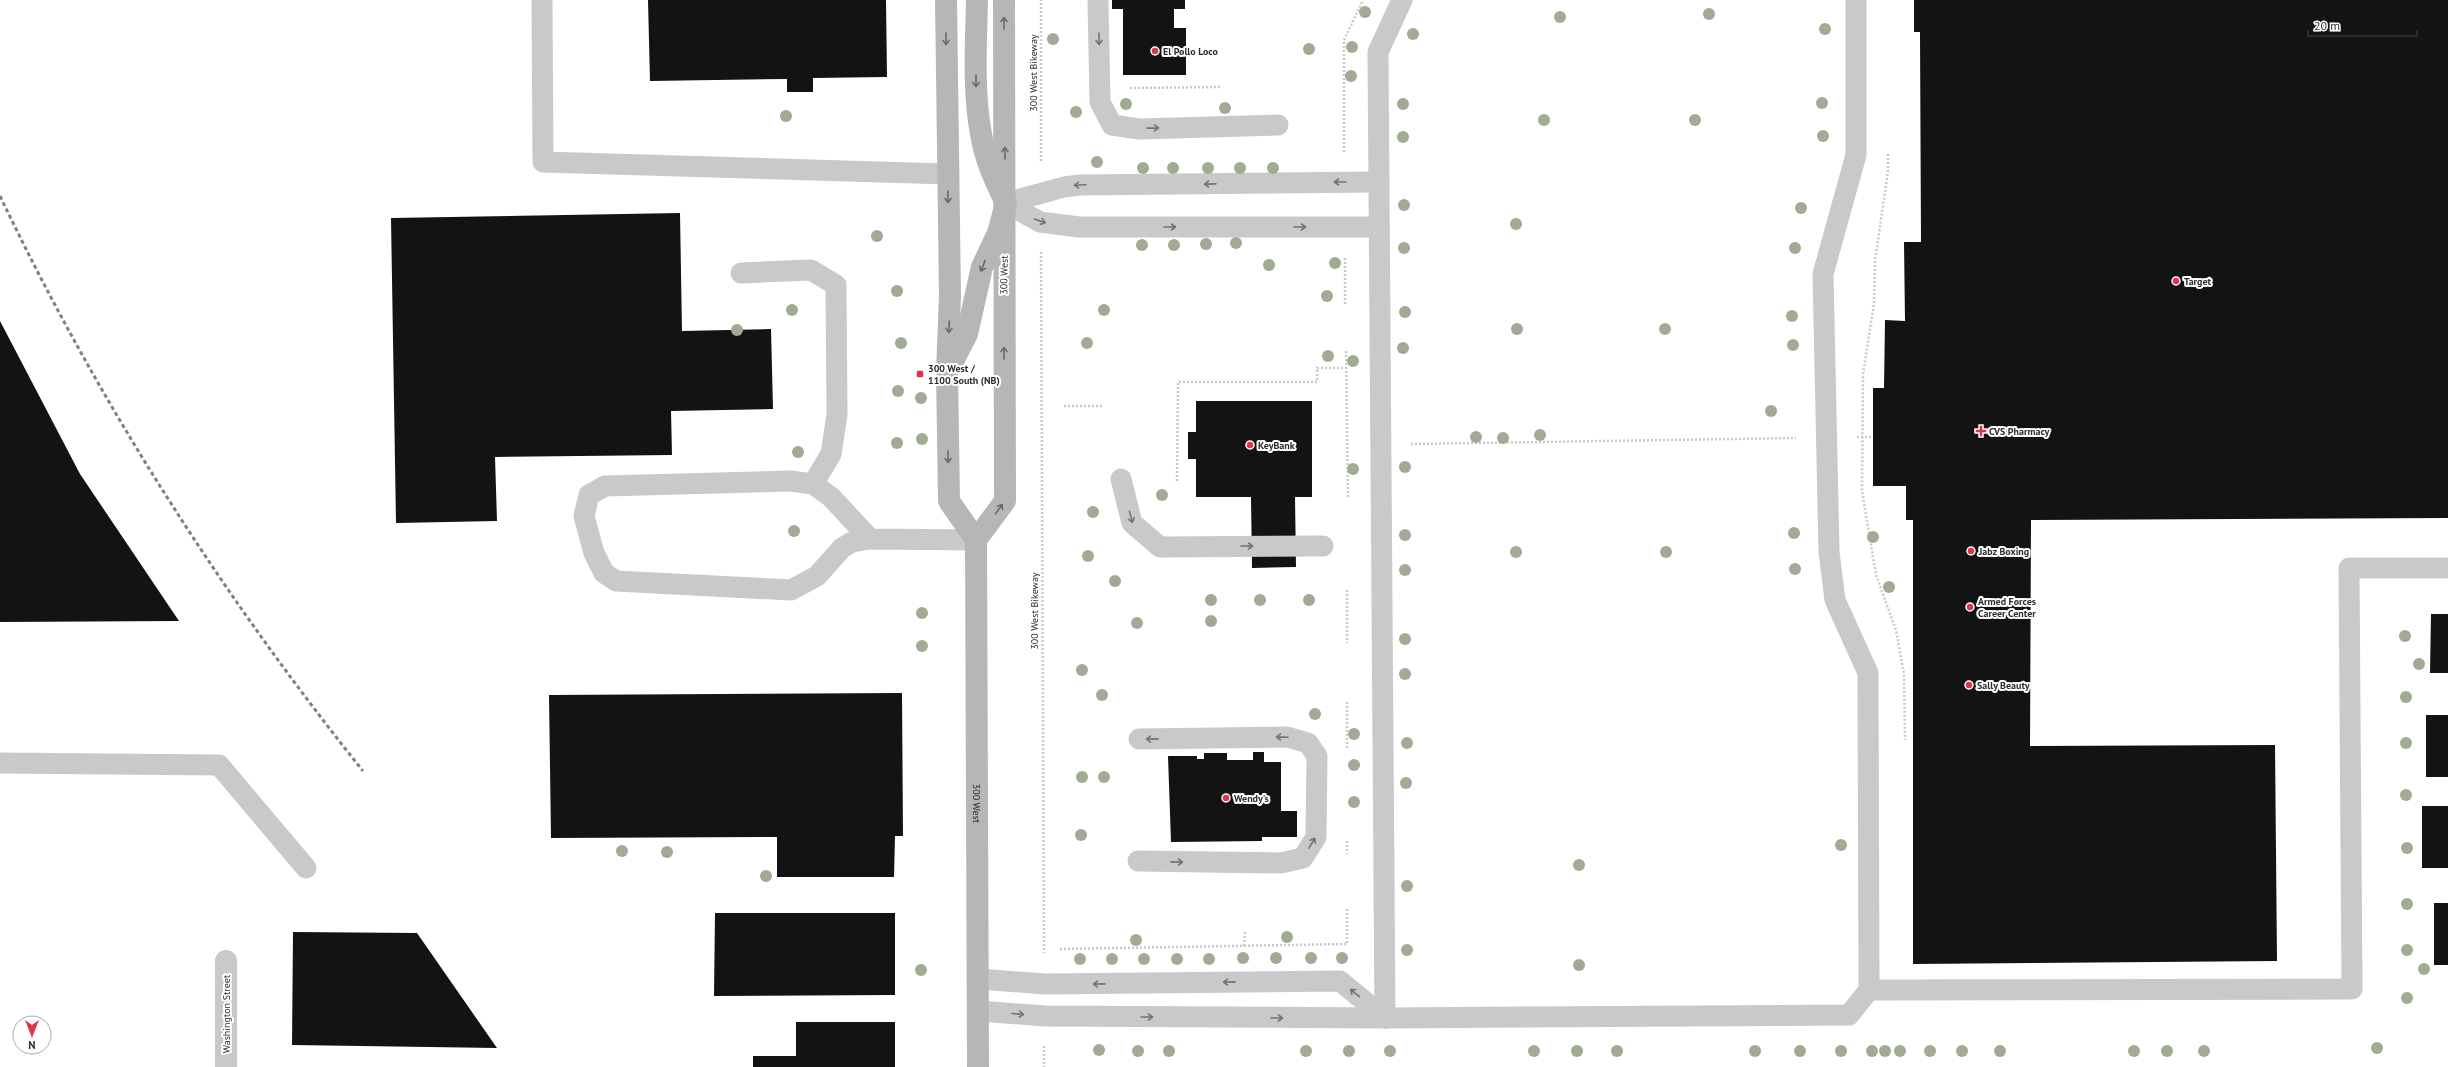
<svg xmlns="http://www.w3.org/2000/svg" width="2448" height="1067" viewBox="0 0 2448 1067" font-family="'PT Sans',sans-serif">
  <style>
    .building { fill: #131313 }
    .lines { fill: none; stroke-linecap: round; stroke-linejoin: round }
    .path { stroke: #c9c9c9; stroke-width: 2.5; stroke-dasharray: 2 2; stroke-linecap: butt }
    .lane { stroke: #c9c9c9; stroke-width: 21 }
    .street { stroke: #c9c9c9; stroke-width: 22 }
    .secondary { stroke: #b6b6b6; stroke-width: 22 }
    .rail { stroke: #818181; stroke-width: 3; stroke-dasharray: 4 3; stroke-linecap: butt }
    .tree { fill: #a0aa94 }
    .oneway { stroke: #6a6a6a }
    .oneway2 { stroke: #737373 }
    .poi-dot { fill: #da3651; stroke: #fff; stroke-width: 1.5 }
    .labels { text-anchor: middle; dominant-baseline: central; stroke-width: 4; stroke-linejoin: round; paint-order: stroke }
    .poi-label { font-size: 10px; font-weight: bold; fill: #2c2c2c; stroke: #fff; text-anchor: start }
    .street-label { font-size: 10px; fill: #2c2c2c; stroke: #fff }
  </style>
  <rect width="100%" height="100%" fill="#fff"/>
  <!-- building -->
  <g class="building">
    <polygon points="648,0 886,0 887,77 813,78 813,92 787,92 787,79 650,81"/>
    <polygon points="1112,0 1185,0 1185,9 1174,9 1174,28 1186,28 1186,75 1123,75 1123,9 1112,9"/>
    <polygon points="1914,0 2448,0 2448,518 2031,520 2030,746 2275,745 2277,961 1913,964 1913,520 1906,520 1906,486 1873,486 1873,388 1884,388 1885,320 1905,321 1904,242 1921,242 1920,32 1914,32"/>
    <polygon points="680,213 682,331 771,329 773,409 671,411 672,455 495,457 497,521 396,523 391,218"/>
    <polygon points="0,321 80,474 179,621 0,622"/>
    <polygon points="1196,401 1312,401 1312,497 1295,497 1296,567 1252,568 1251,497 1196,497 1196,459 1188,459 1188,432 1196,432"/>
    <polygon points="2431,614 2448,614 2448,673 2430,673"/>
    <polygon points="902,693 903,836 895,836 894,877 777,877 777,837 551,838 549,695"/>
    <rect x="2426" y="715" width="22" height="62"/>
    <polygon points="1253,752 1264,752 1264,762 1281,762 1281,811 1297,811 1297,837 1262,837 1262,841 1171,842 1168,756 1197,756 1197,759 1204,759 1204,753 1227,753 1227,760 1253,760"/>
    <rect x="2422" y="806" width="26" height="62"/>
    <rect x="2434" y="903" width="14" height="62"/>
    <polygon points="715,913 895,913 895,995 714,996"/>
    <polygon points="293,932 417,933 497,1048 292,1045"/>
    <polygon points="796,1022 895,1022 895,1067 753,1067 753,1056 796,1056"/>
  </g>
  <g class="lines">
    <!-- path -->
    <g class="path">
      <polyline points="1130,88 1221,87"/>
      <polyline points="1344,152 1344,40 1363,0"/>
      <polyline points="1888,154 1888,171 1875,261 1874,303 1863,375 1862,491 1876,575 1896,630 1904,674 1905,740"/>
      <polyline points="1041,161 1041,0"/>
      <polyline points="1041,252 1044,953"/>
      <polyline points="1345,258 1345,305"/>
      <polyline points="1346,351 1348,497"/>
      <polyline points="1064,406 1102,406"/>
      <polyline points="1857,437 1873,437"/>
      <polyline points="1411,444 1796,438"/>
      <polyline points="1177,481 1178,382 1317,382 1317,368 1347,368"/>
      <polyline points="1347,590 1347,643"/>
      <polyline points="1347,702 1347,750"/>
      <polyline points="1347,841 1347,854"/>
      <polyline points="1244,946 1245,931"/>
      <polyline points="1060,949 1347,944 1347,907"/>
      <polyline points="1044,1046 1044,1067"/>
    </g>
    <!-- lane -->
    <g class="lane">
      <polyline points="542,0 543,162 947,174"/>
      <polyline points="1098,0 1100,102 1112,125 1139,129 1278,125"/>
      <polyline points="1006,203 1040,222 1079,227 1379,227"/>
      <polyline points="1006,203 1064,187 1080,185 1379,182"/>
      <polyline points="741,273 811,270 836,285 837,415 831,454 813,484"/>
      <polyline points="1121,479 1132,523 1160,547 1323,546"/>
      <polyline points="870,539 831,497 813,484 790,481 605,486 589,495 584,516 594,553 604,573 616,581 791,590 817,576 842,548 852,542 870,539 976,540"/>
      <polyline points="0,763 219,765 306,868"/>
      <polyline points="1138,861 1281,863 1303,858 1316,837 1317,756 1308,743 1287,737 1139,739"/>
      <polyline points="979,979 1045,984 1340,981 1385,1018"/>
      <polyline points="1869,990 2352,989 2349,568 2448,568"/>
      <polyline points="979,1011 1045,1016 1385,1018 1849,1015 1869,990 1868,673 1835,600 1829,552 1823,274 1856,155 1856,0"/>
      <polyline points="1385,1018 1378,52 1402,0"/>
    </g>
    <!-- street -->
    <polyline class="street" points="226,1067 226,961"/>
    <!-- secondary -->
    <g class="secondary">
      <path id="s1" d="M946,0L950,296L947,372L949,501L976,540L978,1067"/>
      <path d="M950,367L967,334L982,267L998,233L1006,203C995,181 985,159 981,134C973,91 976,44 977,0"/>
      <polyline points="976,540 1005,501 1004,0"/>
    </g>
    <!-- rail -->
    <path class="rail" d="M0,196C98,401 221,594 363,771"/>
  </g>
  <!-- trees -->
  <g class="tree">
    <circle cx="1365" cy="12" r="6"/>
    <circle cx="1709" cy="14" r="6"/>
    <circle cx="1560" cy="17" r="6"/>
    <circle cx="1825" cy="29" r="6"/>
    <circle cx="1413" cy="34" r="6"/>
    <circle cx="1053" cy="39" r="6"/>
    <circle cx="1352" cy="47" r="6"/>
    <circle cx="1309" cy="49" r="6"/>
    <circle cx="1351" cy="76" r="6"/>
    <circle cx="1822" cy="103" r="6"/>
    <circle cx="1126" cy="104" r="6"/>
    <circle cx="1403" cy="104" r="6"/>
    <circle cx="1225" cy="108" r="6"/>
    <circle cx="1076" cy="112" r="6"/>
    <circle cx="786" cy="116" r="6"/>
    <circle cx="1544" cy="120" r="6"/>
    <circle cx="1695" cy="120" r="6"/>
    <circle cx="1823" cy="136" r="6"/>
    <circle cx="1403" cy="137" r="6"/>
    <circle cx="1097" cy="162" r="6"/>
    <circle cx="1143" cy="168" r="6"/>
    <circle cx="1173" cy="168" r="6"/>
    <circle cx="1208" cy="168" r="6"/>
    <circle cx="1240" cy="168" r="6"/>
    <circle cx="1273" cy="168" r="6"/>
    <circle cx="1404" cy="205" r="6"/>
    <circle cx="1801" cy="208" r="6"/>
    <circle cx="1516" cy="224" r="6"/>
    <circle cx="877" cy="236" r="6"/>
    <circle cx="1236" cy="243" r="6"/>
    <circle cx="1206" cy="244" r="6"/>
    <circle cx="1142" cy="245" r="6"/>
    <circle cx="1174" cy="245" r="6"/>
    <circle cx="1404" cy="248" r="6"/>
    <circle cx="1795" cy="248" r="6"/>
    <circle cx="1335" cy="263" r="6"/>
    <circle cx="1269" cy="265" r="6"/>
    <circle cx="897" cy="291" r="6"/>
    <circle cx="1327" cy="296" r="6"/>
    <circle cx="792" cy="310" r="6"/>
    <circle cx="1104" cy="310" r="6"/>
    <circle cx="1405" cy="312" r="6"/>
    <circle cx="1792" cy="316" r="6"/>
    <circle cx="1517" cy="329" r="6"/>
    <circle cx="1665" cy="329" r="6"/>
    <circle cx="737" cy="330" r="6"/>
    <circle cx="901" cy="343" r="6"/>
    <circle cx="1087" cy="343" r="6"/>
    <circle cx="1793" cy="345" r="6"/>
    <circle cx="1403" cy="348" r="6"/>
    <circle cx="1328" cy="356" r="6"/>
    <circle cx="1353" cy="361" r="6"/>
    <circle cx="898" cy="391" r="6"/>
    <circle cx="921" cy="398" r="6"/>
    <circle cx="1771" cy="411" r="6"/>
    <circle cx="1540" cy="435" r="6"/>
    <circle cx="1476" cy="437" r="6"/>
    <circle cx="1503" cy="438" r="6"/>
    <circle cx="922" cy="439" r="6"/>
    <circle cx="897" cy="443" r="6"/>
    <circle cx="798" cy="452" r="6"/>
    <circle cx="1405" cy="467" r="6"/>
    <circle cx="1353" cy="469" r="6"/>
    <circle cx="1162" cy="495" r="6"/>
    <circle cx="1093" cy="512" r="6"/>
    <circle cx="794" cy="531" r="6"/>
    <circle cx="1794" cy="533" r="6"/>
    <circle cx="1405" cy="535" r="6"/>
    <circle cx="1873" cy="537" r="6"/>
    <circle cx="1516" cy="552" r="6"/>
    <circle cx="1666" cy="552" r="6"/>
    <circle cx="1088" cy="556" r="6"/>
    <circle cx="1795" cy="569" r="6"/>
    <circle cx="1405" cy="570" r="6"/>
    <circle cx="1115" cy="581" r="6"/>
    <circle cx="1889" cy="587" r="6"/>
    <circle cx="1211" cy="600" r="6"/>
    <circle cx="1260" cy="600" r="6"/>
    <circle cx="1309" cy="600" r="6"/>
    <circle cx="922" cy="613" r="6"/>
    <circle cx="1211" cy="621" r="6"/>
    <circle cx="1137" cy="623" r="6"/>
    <circle cx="2405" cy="636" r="6"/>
    <circle cx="1405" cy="639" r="6"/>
    <circle cx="922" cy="646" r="6"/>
    <circle cx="2419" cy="664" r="6"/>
    <circle cx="1082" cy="670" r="6"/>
    <circle cx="1405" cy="674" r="6"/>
    <circle cx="1102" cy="695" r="6"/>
    <circle cx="2406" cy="697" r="6"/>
    <circle cx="1315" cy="714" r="6"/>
    <circle cx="1354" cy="734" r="6"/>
    <circle cx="1407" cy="743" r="6"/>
    <circle cx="2406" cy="743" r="6"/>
    <circle cx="1354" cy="765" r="6"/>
    <circle cx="1082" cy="777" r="6"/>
    <circle cx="1104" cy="777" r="6"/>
    <circle cx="1406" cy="783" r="6"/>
    <circle cx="2406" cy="795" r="6"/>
    <circle cx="1354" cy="802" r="6"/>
    <circle cx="1081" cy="835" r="6"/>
    <circle cx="1841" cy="845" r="6"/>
    <circle cx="2407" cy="848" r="6"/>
    <circle cx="622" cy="851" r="6"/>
    <circle cx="667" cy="852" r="6"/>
    <circle cx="1579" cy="865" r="6"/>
    <circle cx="766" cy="876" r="6"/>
    <circle cx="1407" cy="886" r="6"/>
    <circle cx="2407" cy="904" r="6"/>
    <circle cx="1287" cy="937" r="6"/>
    <circle cx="1136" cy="940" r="6"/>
    <circle cx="1407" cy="950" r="6"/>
    <circle cx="2407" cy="950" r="6"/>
    <circle cx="1243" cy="958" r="6"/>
    <circle cx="1276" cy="958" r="6"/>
    <circle cx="1311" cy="958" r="6"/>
    <circle cx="1342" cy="958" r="6"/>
    <circle cx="1080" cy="959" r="6"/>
    <circle cx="1112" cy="959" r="6"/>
    <circle cx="1144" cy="959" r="6"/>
    <circle cx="1177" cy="959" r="6"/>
    <circle cx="1209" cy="959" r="6"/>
    <circle cx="1579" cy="965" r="6"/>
    <circle cx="2424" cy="969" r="6"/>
    <circle cx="921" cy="970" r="6"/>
    <circle cx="2407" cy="998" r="6"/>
    <circle cx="2377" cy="1048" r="6"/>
    <circle cx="1099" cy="1050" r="6"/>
    <circle cx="1138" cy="1051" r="6"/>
    <circle cx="1169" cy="1051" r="6"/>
    <circle cx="1306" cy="1051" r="6"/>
    <circle cx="1349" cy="1051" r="6"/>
    <circle cx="1390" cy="1051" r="6"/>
    <circle cx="1534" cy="1051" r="6"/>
    <circle cx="1577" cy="1051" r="6"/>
    <circle cx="1617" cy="1051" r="6"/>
    <circle cx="1755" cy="1051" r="6"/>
    <circle cx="1800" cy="1051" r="6"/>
    <circle cx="1841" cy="1051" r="6"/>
    <circle cx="1872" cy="1051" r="6"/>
    <circle cx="1885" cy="1051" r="6"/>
    <circle cx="1900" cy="1051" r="6"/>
    <circle cx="1930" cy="1051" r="6"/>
    <circle cx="1962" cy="1051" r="6"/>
    <circle cx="2000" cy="1051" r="6"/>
    <circle cx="2134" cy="1051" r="6"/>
    <circle cx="2167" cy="1051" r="6"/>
    <circle cx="2204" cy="1051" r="6"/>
  </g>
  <!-- one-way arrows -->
  <defs><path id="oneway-shaft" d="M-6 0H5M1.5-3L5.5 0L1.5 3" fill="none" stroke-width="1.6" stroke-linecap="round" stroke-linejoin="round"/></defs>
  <g class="oneway">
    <use href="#oneway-shaft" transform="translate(1004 23) rotate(-90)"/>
    <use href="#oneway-shaft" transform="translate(946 39) rotate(89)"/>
    <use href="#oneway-shaft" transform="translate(976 81) rotate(90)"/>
    <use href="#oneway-shaft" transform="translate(1005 153) rotate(-91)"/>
    <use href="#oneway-shaft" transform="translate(948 197) rotate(88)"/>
    <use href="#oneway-shaft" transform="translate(983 266) rotate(111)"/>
    <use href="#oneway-shaft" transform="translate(949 327) rotate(92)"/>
    <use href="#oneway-shaft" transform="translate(1004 353) rotate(-90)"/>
    <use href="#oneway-shaft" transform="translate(948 457) rotate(89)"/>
    <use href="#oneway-shaft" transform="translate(999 509) rotate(-54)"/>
  </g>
  <g class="oneway2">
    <use href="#oneway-shaft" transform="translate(1099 39) rotate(89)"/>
    <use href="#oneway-shaft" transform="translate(1153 128) rotate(-1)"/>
    <use href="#oneway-shaft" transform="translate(1340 182) rotate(180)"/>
    <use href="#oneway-shaft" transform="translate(1210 184) rotate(179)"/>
    <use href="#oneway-shaft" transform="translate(1080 185) rotate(177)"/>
    <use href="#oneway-shaft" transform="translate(1040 221) rotate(19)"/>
    <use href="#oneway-shaft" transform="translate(1170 227)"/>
    <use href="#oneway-shaft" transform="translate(1300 227)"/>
    <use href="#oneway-shaft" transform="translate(1131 517) rotate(75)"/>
    <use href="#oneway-shaft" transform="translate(1247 546)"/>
    <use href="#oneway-shaft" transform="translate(1282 737) rotate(-178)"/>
    <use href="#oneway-shaft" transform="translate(1152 739) rotate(179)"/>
    <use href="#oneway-shaft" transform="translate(1312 843) rotate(-59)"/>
    <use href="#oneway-shaft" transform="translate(1177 862) rotate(1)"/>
    <use href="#oneway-shaft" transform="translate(1229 982) rotate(179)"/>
    <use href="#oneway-shaft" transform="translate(1099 984) rotate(179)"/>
    <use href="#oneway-shaft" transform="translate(1355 993) rotate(-141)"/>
    <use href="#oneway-shaft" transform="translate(1018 1014) rotate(5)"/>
    <use href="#oneway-shaft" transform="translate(1147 1017)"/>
    <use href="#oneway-shaft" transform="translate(1277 1018)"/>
  </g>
  <!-- markers -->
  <g class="poi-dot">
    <circle cx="1155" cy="51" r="4"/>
    <circle cx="2176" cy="281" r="4"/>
    <rect x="916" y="370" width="8" height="8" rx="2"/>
    <path d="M1979 425h4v4h4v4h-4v4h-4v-4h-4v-4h4z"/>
    <circle cx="1250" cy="445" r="4"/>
    <circle cx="1971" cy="551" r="4"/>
    <circle cx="1970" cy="607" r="4"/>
    <circle cx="1969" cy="685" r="4"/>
    <circle cx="1226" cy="798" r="4"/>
  </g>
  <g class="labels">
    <!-- poi labels -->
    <g class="poi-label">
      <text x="1163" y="51">El Pollo Loco</text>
      <text x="2184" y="281">Target</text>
      <text x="928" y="368">300 West /<tspan x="928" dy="12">1100 South (NB)</tspan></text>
      <text x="1989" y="431">CVS Pharmacy</text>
      <text x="1258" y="445">KeyBank</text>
      <text x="1979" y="551">Jabz Boxing</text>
      <text x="1978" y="601">Armed Forces<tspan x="1978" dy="12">Career Center</tspan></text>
      <text x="1977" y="685">Sally Beauty</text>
      <text x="1234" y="798">Wendy's</text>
    </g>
    <!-- street labels -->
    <g class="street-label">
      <text transform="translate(1033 73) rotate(-90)">300 West Bikeway</text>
      <text transform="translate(1004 275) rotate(-89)">300 West</text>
      <text transform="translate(1034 611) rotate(-90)">300 West Bikeway</text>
      <text stroke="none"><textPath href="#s1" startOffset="812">300 West</textPath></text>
      <text transform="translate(226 1014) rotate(-90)">Washington Street</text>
    </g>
  </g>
  <!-- north arrow -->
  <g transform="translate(32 1035) rotate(180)"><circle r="19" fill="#ffffff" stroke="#ababab"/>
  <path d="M0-3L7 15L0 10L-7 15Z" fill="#da3651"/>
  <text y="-6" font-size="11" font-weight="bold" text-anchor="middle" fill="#2c2c2c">N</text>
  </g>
  <!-- scale -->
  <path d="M2308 30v6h109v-6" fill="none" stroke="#2c2c2c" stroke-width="2"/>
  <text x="2314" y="30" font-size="12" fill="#2c2c2c" stroke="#ffffff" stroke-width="3" paint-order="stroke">20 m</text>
</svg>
